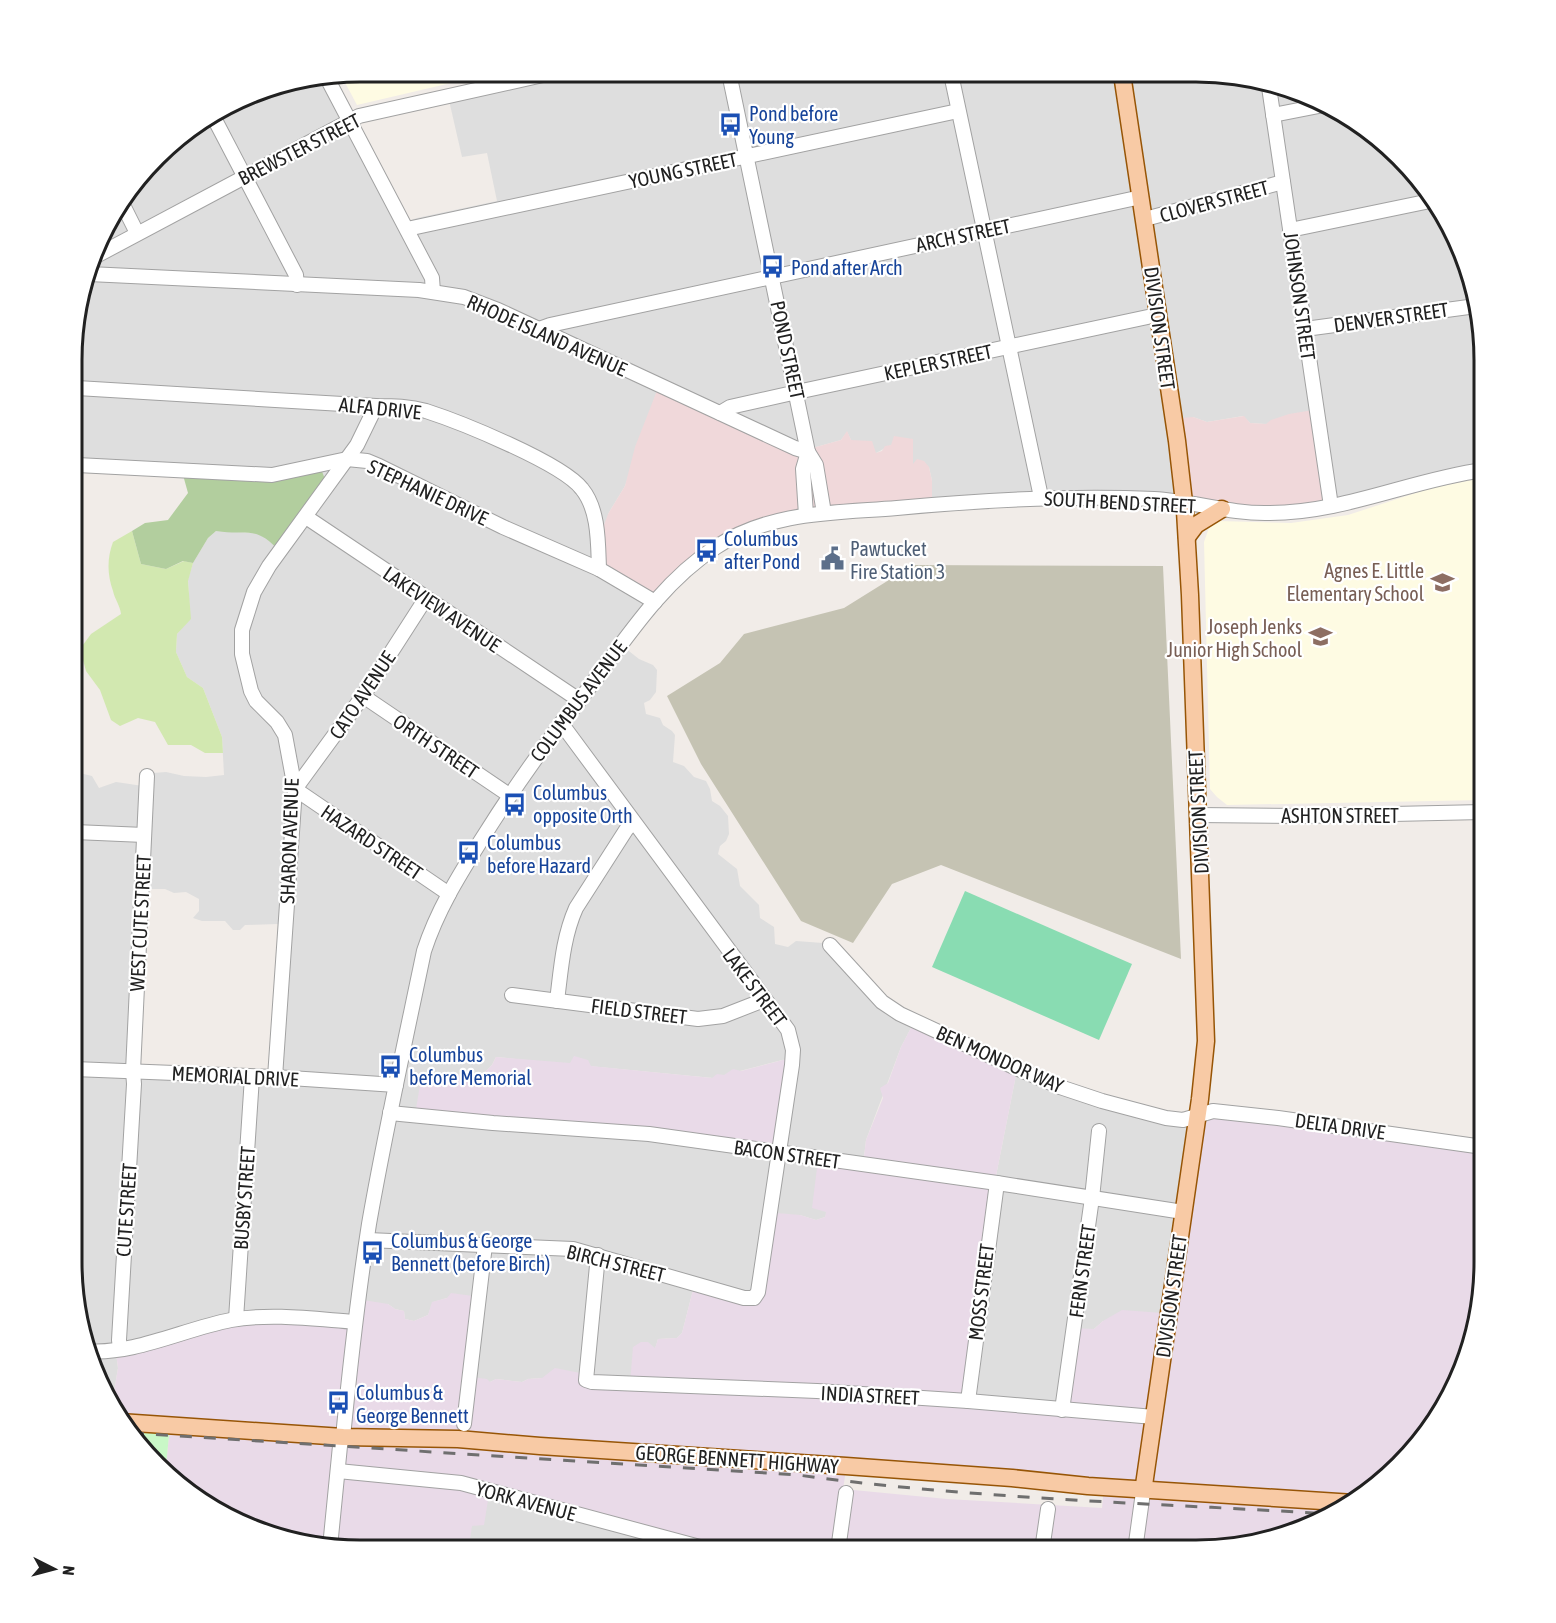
<svg xmlns="http://www.w3.org/2000/svg" width="1556" height="1623" viewBox="0 0 1556 1623" font-family="'Asap Condensed',sans-serif">
  <style>
    .residential { fill: #dedede; fill-rule: evenodd }
    .commercial { fill: #f0d8da }
    .industrial { fill: #e9dae8; fill-rule: evenodd }
    .education { fill: #fefbe3 }
    .construction { fill: #c5c3b3 }
    .grass { fill: #d2e8b0 }
    .forest { fill: #b2ce9e }
    .park { fill: #c9f8c7 }
    .pitch { fill: #89dcb2 }
    .lines { fill: none; stroke-linecap: round; stroke-linejoin: round }
    .minor-casing { stroke: #a2a2a2; stroke-width: 16 }
    .major-casing { stroke: #975506; stroke-width: 19 }
    .minor { stroke: #fff; stroke-width: 14 }
    .major { stroke: #f8caa5; stroke-width: 16 }
    .rail { stroke: #6f6f6f; stroke-width: 3; stroke-dasharray: 12 12; stroke-linecap: butt }
    .labels { text-anchor: middle; dominant-baseline: central; stroke-width: 4.5; stroke-linejoin: round; paint-order: stroke }
    .transit-label { font-size: 20px; fill: #164399; stroke: #fff; text-anchor: start }
    .street-label { font-size: 20px; fill: #212121; stroke: #fff }
    .service-label { font-size: 20px; fill: #4e5e75; stroke: #fff; text-anchor: start }
    .education-label { font-size: 20px; fill: #785e54; stroke: #fff; text-anchor: end }
    .rim { fill: none; stroke: #212121; stroke-width: 3 }
  </style>
  <rect width="100%" height="100%" fill="#f1ece8"/>
  <!-- residential -->
  <g class="residential">
    <path d="M550,73L1233,74L1340,111L1435,200L1469,268L1483,342V470L1333,506L1266,424L1250,423L1243,416L1207,422L1193,417L1179,503H932V481L929,467L912,465L913,439L891,445L876,453L851,440L847,432L841,440L809,449L805,454L795,455L658,388L625,486L608,514L651,603L620,644L639,659L653,665L657,670L656,692L650,700L644,703L646,714L660,718L663,725L672,731L675,735L673,762L684,766L694,777L706,781L710,789L712,801L720,806L728,816L729,834L726,841L720,846L718,854L737,869L740,886L759,905L760,918L774,927L775,944L788,947L796,941L823,943L881,1005L913,1024L901,1047L866,1140L863,1165L827,1212L825,1217L816,1220L800,1215L753,1298L693,1290L682,1333L677,1338L658,1339L655,1349L630,1383L542,1378L528,1379L522,1382L496,1379L490,1382L464,1376L447,1298L433,1302L428,1315L414,1321L405,1319L404,1311L395,1309L388,1304L353,1323L116,1353L118,1368L112,1404L87,1355L73,1281L75,772L92,776L99,788L116,782L143,786L145,777L153,773L166,772L184,776L206,777L224,775L222,737L203,688L187,677L176,652L177,634L190,619L188,579L193,563L208,538L216,531L258,533L271,541L280,552L327,484L77,466V305L111,217L171,143L268,87L325,78L402,223L417,218L497,201L487,153L462,157L448,96ZM139,889H165L174,893L186,892L199,899V911L193,918L202,921H225L233,930H240L245,925L279,924L269,1078L130,1069ZM496,1057L713,1078L786,1059L584,1129L422,1074L444,1076L450,1074L481,1076L492,1065Z"/>
    <polygon points="1017,1070 1166,1118 1191,1112 1163,1314 1103,1321 1094,1329 1058,1410 968,1405 996,1176"/>
    <polygon points="489,1493 709,1550 461,1550 462,1540 472,1526"/>
  </g>
  <!-- commercial -->
  <g class="commercial">
    <polygon points="658,388 795,455 805,454 809,449 841,440 847,431 851,440 872,441 876,453 882,451 885,446 891,445 894,436 913,439 913,464 917,459 924,461 929,467 932,481 932,503 822,513 715,545 658,597 600,564 603,528 608,514 625,486 635,447"/>
    <polygon points="1313,410 1329,506 1302,511 1179,503 1169,419 1193,417 1207,422 1244,416 1250,423 1266,424 1271,420 1289,414"/>
  </g>
  <!-- industrial -->
  <g class="industrial">
    <path d="M913,1024L1017,1070L996,1176L966,1403L1058,1410L1071,1328L1094,1329L1103,1321L1122,1310L1163,1313L1191,1112L1483,1149V1281L1445,1406L1356,1502L1288,1536L1214,1550H709L489,1494L484,1525L472,1526L470,1539L462,1540L461,1550H339L217,1512L166,1465L170,1426L120,1422L112,1404L118,1368L116,1353L229,1322L353,1323L357,1299L388,1304L395,1309L404,1311L405,1319L414,1321L428,1315L432,1302L447,1298L451,1293L473,1296L464,1376L487,1379L490,1382L496,1379L522,1382L528,1379L542,1378L555,1368L630,1383L633,1347L641,1342H648L655,1348L658,1339L677,1338L682,1333L693,1290L753,1298L765,1212L800,1215L816,1220L825,1217L826,1212L812,1208L818,1160L863,1165L866,1140L883,1098L880,1088L888,1083L901,1047ZM846,1470L1104,1488L1102,1508L947,1499L843,1489Z"/>
    <polygon points="574,1056 588,1060 591,1066 712,1078 717,1074 724,1075 733,1069 741,1071 787,1059 773,1152 415,1115 422,1073 444,1076 449,1074 481,1076 492,1065 496,1057 570,1063"/>
  </g>
  <!-- education -->
  <g class="education">
    <polygon points="361,72 498,72 357,105 341,75"/>
    <polygon points="1483,478 1483,800 1227,805 1217,797 1210,789 1204,542 1210,525 1219,521 1291,523 1348,515 1431,488"/>
  </g>
  <!-- construction -->
  <polygon class="construction" points="913,565 1163,566 1181,959 941,865 892,884 853,943 801,921 701,764 667,696 720,663 744,634 844,608"/>
  <!-- grass -->
  <path class="grass" d="M132,531L141,564L166,569L184,561L193,563L188,581L191,619L177,634L176,652L187,677L203,688L222,737L223,753H205L191,745H168L155,722L138,718L120,726L111,720L100,690L86,671L80,649L91,634L121,614C120,605 115,600 113,591C107,574 107,558 113,542Z"/>
  <!-- forest -->
  <path class="forest" d="M321,469L327,484L280,552C256,524 247,536 216,531L208,538L193,563L183,561L166,569L141,564L132,531L145,523L168,520L188,493L183,475Z"/>
  <!-- park -->
  <polygon class="park" points="121,1423 170,1426 166,1465"/>
  <!-- pitch -->
  <polygon class="pitch" points="965,891 1132,964 1099,1040 932,967"/>
  <g class="lines">
    <defs>
      <g id="minor">
        <polyline points="729,73 808,452 816,465 824,513"/>
        <polyline points="951,74 1041,497"/>
        <polyline points="327,78 432,278 433,292"/>
        <polyline points="1269,87 1331,506"/>
        <polyline points="1273,115 1324,105"/>
        <polyline points="214,118 296,275 297,285"/>
        <polyline points="122,203 137,233"/>
        <polyline points="1145,219 1283,182"/>
        <polyline points="407,229 958,111"/>
        <polyline points="1290,230 1435,200"/>
        <polyline points="96,256 359,116 552,73"/>
        <polyline points="89,274 419,290 464,297 498,310 795,448 808,452"/>
        <polyline points="539,329 550,325 1141,197"/>
        <polyline points="1305,329 1476,306"/>
        <path d="M77,388L376,406C394,406 409,406 426,411C460,422 562,463 582,489C599,510 598,543 599,569"/>
        <polyline points="720,413 730,407 797,392 1157,315"/>
        <polyline points="77,465 272,475 347,459 367,461 379,466 503,527 599,569 655,602"/>
        <polyline points="806,515 803,469 808,452"/>
        <polyline points="306,517 579,700"/>
        <polyline points="426,598 363,696 295,789 449,894"/>
        <polyline points="363,696 509,795"/>
        <polyline points="1197,815 1302,816 1483,812"/>
        <polyline points="75,832 144,835"/>
        <polyline points="830,945 882,1002 900,1014 1016,1068 1060,1087 1102,1101 1166,1118 1183,1120 1213,1111 1278,1118 1483,1147"/>
        <polyline points="512,995 698,1019 723,1016 764,1000"/>
        <path d="M557,1001C561,969 563,937 576,908L626,830L633,822"/>
        <polyline points="74,1069 275,1077 396,1085"/>
        <polyline points="275,1077 295,789 285,735 277,722 256,701 251,691 242,654 242,630 254,592 269,566 357,445 376,406"/>
        <polyline points="390,1113 493,1123 649,1134 997,1183 1183,1212"/>
        <polyline points="368,1240 573,1249 744,1298 754,1298 758,1292 792,1065 793,1050 788,1030 561,723"/>
        <polyline points="598,1255 586,1380 592,1382 817,1391 968,1401 1154,1417"/>
        <polyline points="236,1319 252,1077"/>
        <polyline points="120,1349 119,1340 134,1084 133,1071 147,776"/>
        <path d="M87,1351C134,1355 184,1329 231,1320C272,1313 314,1319 355,1322"/>
        <polyline points="968,1401 997,1183"/>
        <polyline points="1062,1410 1092,1198 1099,1131"/>
        <polyline points="464,1424 485,1245"/>
        <polyline points="338,1471 461,1483 711,1550"/>
        <path d="M330,1547L340,1446L343,1437C350,1366 358,1294 369,1224C385,1132 405,1042 424,951C437,911 458,877 480,842C510,794 541,749 576,705C619,650 657,585 716,547C771,511 834,513 897,508C983,500 1068,495 1154,499C1193,501 1230,514 1269,513C1343,513 1411,480 1483,470"/>
        <polyline points="838,1550 846,1493"/>
        <polyline points="1042,1550 1048,1509"/>
        <polyline points="1135,1550 1144,1485"/>
      </g>
      <g id="major">
        <polyline points="1122,74 1177,441 1185,511 1190,595 1206,1041 1200,1099 1144,1485"/>
        <polyline points="1187,537 1196,525 1222,509"/>
        <polyline points="120,1422 343,1437 458,1439 540,1446 846,1466 1012,1478 1088,1486 1354,1503"/>
      </g>
    </defs>
    <!-- minor casing -->
    <use href="#minor" class="minor-casing"/>
    <!-- major casing -->
    <use href="#major" class="major-casing"/>
    <!-- minor -->
    <use href="#minor" class="minor"/>
    <!-- major -->
    <use href="#major" class="major"/>
    <!-- rail -->
    <path class="rail" d="M132,1433L798,1475C974,1499 1153,1503 1331,1514"/>
  </g>
  <!-- icons -->
  <defs>
    <symbol id="bus-bare" viewBox="-9 -9 18 18"><path d="M-5-6H5V4H4V6H2V4H-2V6H-4V4H-5ZM-3.5-4V0h7V-4ZM-3.5 1.2v1.5H-2V1.2ZM2 1.2v1.5H3.5V1.2Z" fill="#1a4fb4" stroke="#fff" stroke-width="2.5" paint-order="stroke"/></symbol>
    <symbol id="civic-bare" viewBox="-9 -9 18 18"><path d="M-.6-6.5H3V-4.5H.6V-3L4-1V1h2V6H-6V1h2V-1L-.6-3ZM-1.2 2.5V6h2.4V2.5Z" fill="#5c6f8a" stroke="#fff" stroke-width="2.5" paint-order="stroke"/></symbol>
    <symbol id="school-bare" viewBox="-9 -9 18 18"><path d="M0-5L7-2L0 1L-7-2ZM-4 1L0 2.5L4 1V4Q0 6-4 4Z" fill="#8d6e63" stroke="#fff" stroke-width="2.5" paint-order="stroke"/></symbol>
  </defs>
  <g fill-rule="evenodd">
    <use href="#bus-bare" x="714" y="108" width="33" height="33"/>
    <use href="#bus-bare" x="756" y="250" width="33" height="33"/>
    <use href="#bus-bare" x="690" y="534" width="33" height="33"/>
    <use href="#civic-bare" x="816" y="542" width="33" height="33"/>
    <use href="#school-bare" x="1426" y="566" width="33" height="33"/>
    <use href="#school-bare" x="1304" y="620" width="33" height="33"/>
    <use href="#bus-bare" x="498" y="788" width="33" height="33"/>
    <use href="#bus-bare" x="452" y="836" width="33" height="33"/>
    <use href="#bus-bare" x="374" y="1050" width="33" height="33"/>
    <use href="#bus-bare" x="356" y="1236" width="33" height="33"/>
    <use href="#bus-bare" x="322" y="1386" width="33" height="33"/>
  </g>
  <g class="labels">
    <!-- transit labels -->
    <g class="transit-label">
      <text x="749" y="113">Pond before<tspan x="749" dy="23">Young</tspan></text>
      <text x="791" y="267">Pond after Arch</text>
      <text x="724" y="538">Columbus<tspan x="724" dy="23">after Pond</tspan></text>
      <text x="533" y="792">Columbus<tspan x="533" dy="23">opposite Orth</tspan></text>
      <text x="487" y="842">Columbus<tspan x="487" dy="23">before Hazard</tspan></text>
      <text x="409" y="1054">Columbus<tspan x="409" dy="23">before Memorial</tspan></text>
      <text x="391" y="1240">Columbus &amp; George<tspan x="391" dy="23">Bennett (before Birch)</tspan></text>
      <text x="356" y="1392">Columbus &amp;<tspan x="356" dy="23">George Bennett</tspan></text>
    </g>
    <!-- street labels -->
    <g class="street-label">
      <text transform="translate(299 149) rotate(-27)">BREWSTER STREET</text>
      <text transform="translate(683 170) rotate(-12)">YOUNG STREET</text>
      <text transform="translate(1214 201) rotate(-15)">CLOVER STREET</text>
      <text transform="translate(963 235) rotate(-12)">ARCH STREET</text>
      <text transform="translate(1300 296) rotate(82)">JOHNSON STREET</text>
      <text transform="translate(1391 317) rotate(-8)">DENVER STREET</text>
      <text transform="translate(1160 328) rotate(82)">DIVISION STREET</text>
      <text transform="translate(547 335) rotate(24)">RHODE ISLAND AVENUE</text>
      <text transform="translate(788 350) rotate(78)">POND STREET</text>
      <text transform="translate(938 362) rotate(-12)">KEPLER STREET</text>
      <text transform="translate(380 408) rotate(6)">ALFA DRIVE</text>
      <text transform="translate(428 492) rotate(25)">STEPHANIE DRIVE</text>
      <text transform="translate(1120 502) rotate(3)">SOUTH BEND STREET</text>
      <text transform="translate(442 609) rotate(34)">LAKEVIEW AVENUE</text>
      <text transform="translate(362 695) rotate(-56)">CATO AVENUE</text>
      <text transform="translate(578 701) rotate(-53)">COLUMBUS AVENUE</text>
      <text transform="translate(436 746) rotate(34)">ORTH STREET</text>
      <text transform="translate(1198 812) rotate(-93)">DIVISION STREET</text>
      <text x="1340" y="815">ASHTON STREET</text>
      <text transform="translate(289 841) rotate(-88)">SHARON AVENUE</text>
      <text transform="translate(372 842) rotate(34)">HAZARD STREET</text>
      <text transform="translate(140 923) rotate(-87)">WEST CUTE STREET</text>
      <text transform="translate(755 987) rotate(53)">LAKE STREET</text>
      <text transform="translate(639 1011) rotate(7)">FIELD STREET</text>
      <text transform="translate(1000 1059) rotate(24)">BEN MONDOR WAY</text>
      <text transform="translate(235 1076) rotate(3)">MEMORIAL DRIVE</text>
      <text transform="translate(1340 1126) rotate(8)">DELTA DRIVE</text>
      <text transform="translate(787 1154) rotate(8)">BACON STREET</text>
      <text transform="translate(244 1198) rotate(-86)">BUSBY STREET</text>
      <text transform="translate(126 1210) rotate(-86)">CUTE STREET</text>
      <text transform="translate(616 1263) rotate(14)">BIRCH STREET</text>
      <text transform="translate(1082 1271) rotate(-82)">FERN STREET</text>
      <text transform="translate(981 1292) rotate(-83)">MOSS STREET</text>
      <text transform="translate(1171 1296) rotate(-82)">DIVISION STREET</text>
      <text transform="translate(870 1395) rotate(3)">INDIA STREET</text>
      <text transform="translate(737 1459) rotate(4)">GEORGE BENNETT HIGHWAY</text>
      <text transform="translate(526 1501) rotate(15)">YORK AVENUE</text>
    </g>
    <!-- service labels -->
    <g class="service-label">
      <text x="850" y="548">Pawtucket<tspan x="850" dy="23">Fire Station 3</tspan></text>
    </g>
    <!-- education labels -->
    <g class="education-label">
      <text x="1424" y="570">Agnes E. Little<tspan x="1424" dy="23">Elementary School</tspan></text>
      <text x="1302" y="626">Joseph Jenks<tspan x="1302" dy="23">Junior High School</tspan></text>
    </g>
  </g>
  <!-- crop -->
  <path d="M0 0H1556V1623H0ZM360 82H1196A278 278 0 0 1 1474 360V1262A278 278 0 0 1 1196 1540H360A278 278 0 0 1 82 1262V360A278 278 0 0 1 360 82Z" fill="#fff" fill-rule="evenodd"/>
  <path class="rim" d="M360 82H1196A278 278 0 0 1 1474 360V1262A278 278 0 0 1 1196 1540H360A278 278 0 0 1 82 1262V360A278 278 0 0 1 360 82Z"/>
  <!-- north arrow -->
  <g transform="translate(54 1569) rotate(96)" stroke="#ffffff" stroke-width="4.5" paint-order="stroke">
  <path d="M0-4.5L10 22L0 15L-10 22Z" fill="#212121"/>
  <text y="-9" font-size="16" font-weight="bold" text-anchor="middle" fill="#212121">N</text>
  </g>
</svg>
